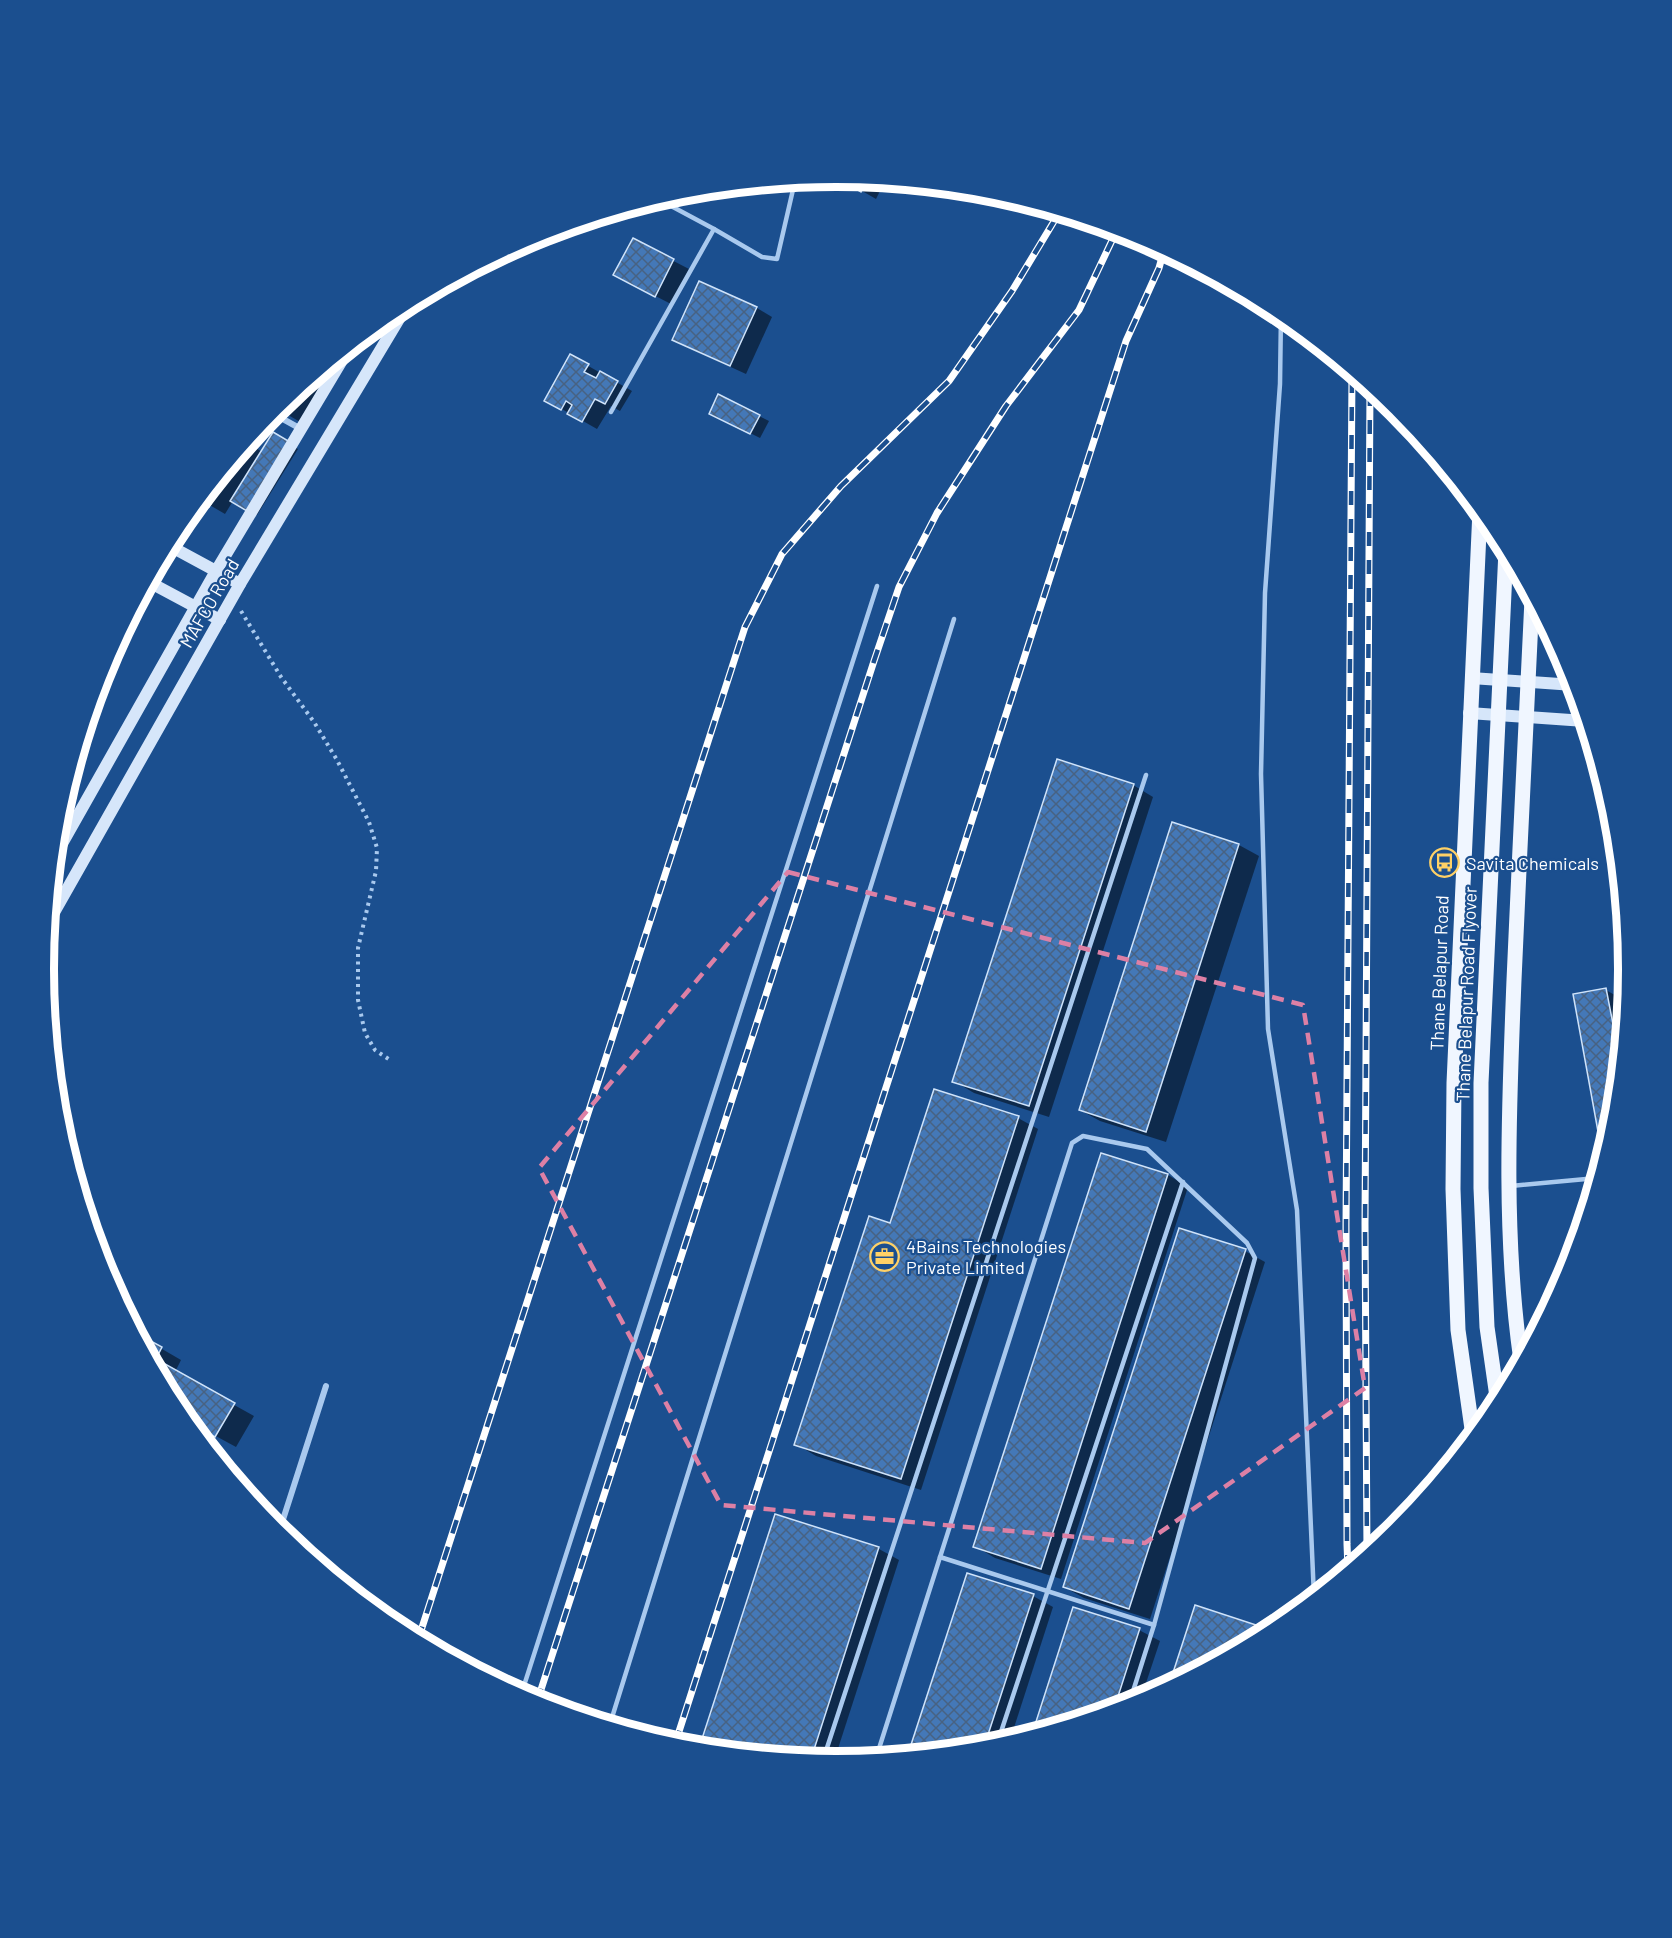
<svg xmlns="http://www.w3.org/2000/svg" width="1672" height="1938" viewBox="0 0 1672 1938" font-family="Barlow,sans-serif">
  <style>
    .shadow { fill: #0007 }
    .building { fill: url(#building-cross-hatch); stroke: #cfe3fa; stroke-width: 1.5 }
    .lines { fill: none; stroke-linecap: round; stroke-linejoin: round }
    .path { stroke: #a9c9ee; stroke-width: 4; stroke-dasharray: 3 4.5; stroke-linecap: butt }
    .lane { stroke: #a9c9ee; stroke-width: 4.5 }
    .street { stroke: #a9c9ee; stroke-width: 6 }
    .secondary { stroke: #d6e6fa; stroke-width: 12 }
    .primary { stroke: #f0f6ff; stroke-width: 15 }
    .rail-casing { stroke: #fff; stroke-width: 7 }
    .rail { stroke: #1b4f8f; stroke-width: 4.5; stroke-dasharray: 14; stroke-linecap: butt }
    .primary-bridge { stroke: #f0f6ff; stroke-width: 15 }
    .marked { fill: none; stroke: #dd80a5; stroke-width: 4.5; stroke-dasharray: 12 8; stroke-linejoin: round }
    .labels { text-anchor: middle; dominant-baseline: central; stroke-width: 4.5; stroke-linejoin: round; paint-order: stroke }
    .street-label { font-size: 18px; fill: #fff; stroke: #1b4f8f }
    .poi-label { font-size: 18px; fill: #fff; stroke: #1b4f8f; text-anchor: start }
    .rim { fill: none; stroke: #fff; stroke-width: 8 }
  </style>
  <defs>
    <pattern id="building-cross-hatch" width="8" height="8" patternUnits="userSpaceOnUse" patternTransform="scale(1.5)"><rect width="8" height="8" fill="#4478b7"/><path d="M0 0l8 8M0 8l8-8" fill="none" stroke="#486282"/></pattern>
  </defs>
  <rect width="100%" height="100%" fill="#1b4f8f"/>
  <!-- shadow -->
  <g class="shadow">
    <polygon points="838,177 885,181 876,199"/>
    <polygon points="633,240 689,269 671,304 630,283"/>
    <polygon points="700,283 757,308 772,317 746,374 689,348 674,340"/>
    <polygon points="571,356 632,391 620,411 611,406 597,429 546,400"/>
    <polygon points="331,363 335,366 302,423 276,408"/>
    <polygon points="759,416 769,421 760,438 720,418"/>
    <polygon points="274,434 298,449 257,515 233,501 225,514 201,500 247,443 264,453"/>
    <polygon points="1133,785 1153,797 1049,1117 974,1093 954,1081"/>
    <polygon points="1239,845 1259,856 1166,1142 1100,1121 1080,1110"/>
    <polygon points="1606,990 1625,1001 1613,1124 1604,1155"/>
    <polygon points="1018,1118 1038,1129 921,1490 816,1456 796,1444"/>
    <polygon points="1102,1154 1168,1175 1188,1187 1061,1579 995,1558 975,1546"/>
    <polygon points="1245,1251 1265,1262 1150,1619 1084,1598 1064,1587"/>
    <polygon points="138,1335 181,1360 175,1372 254,1416 236,1447 201,1428 198,1434 177,1409"/>
    <polygon points="776,1516 879,1549 899,1560 834,1761 700,1748"/>
    <polygon points="968,1575 1033,1596 1053,1607 1010,1740 990,1746 910,1754"/>
    <polygon points="1196,1607 1261,1628 1268,1632 1171,1684"/>
    <polygon points="1139,1630 1160,1641 1140,1701 1034,1733"/>
  </g>
  <!-- building -->
  <g class="building">
    <polygon points="835,177 836,177 867,180 861,192"/>
    <polygon points="633,238 674,259 655,297 613,275"/>
    <polygon points="699,281 757,307 730,366 672,340"/>
    <polygon points="570,354 589,364 584,372 596,378 600,371 618,381 605,404 595,399 582,422 567,414 572,405 566,401 561,410 544,401"/>
    <polygon points="718,394 760,415 750,434 709,414"/>
    <polygon points="273,432 290,442 247,511 230,501"/>
    <polygon points="245,447 209,507 200,501"/>
    <polygon points="1057,759 1134,784 1029,1106 952,1082"/>
    <polygon points="1172,822 1239,844 1146,1132 1079,1110"/>
    <polygon points="1606,988 1620,1060 1613,1124 1603,1159 1573,994"/>
    <polygon points="934,1089 1019,1116 901,1479 794,1445 869,1216 890,1223"/>
    <polygon points="1101,1153 1168,1174 1041,1569 973,1547"/>
    <polygon points="1179,1228 1246,1249 1129,1609 1063,1587"/>
    <polygon points="136,1333 162,1347 156,1359 235,1403 215,1437 187,1422 177,1409"/>
    <polygon points="775,1514 879,1547 811,1759 699,1748"/>
    <polygon points="967,1573 1034,1594 984,1747 908,1754"/>
    <polygon points="1195,1605 1262,1627 1258,1638 1169,1685"/>
    <polygon points="1073,1607 1140,1628 1114,1709 1032,1734"/>
  </g>
  <g class="lines">
    <!-- path -->
    <polyline class="path" points="241,611 281,677 314,722 337,760 369,822 377,848 376,871 358,948 358,1000 365,1033 375,1050 390,1060"/>
    <!-- lane -->
    <g class="lane">
      <polyline points="714,229 762,257 777,259 795,181"/>
      <polyline points="1281,314 1280,384 1265,593 1261,774 1268,1029 1297,1210 1314,1597"/>
      <polyline points="611,412 714,229 658,199"/>
      <polyline points="1511,1186 1597,1178"/>
      <polyline points="940,1557 1154,1625"/>
      <polyline points="521,1695 877,586"/>
      <polyline points="610,1724 954,619"/>
      <polyline points="997,1744 1183,1182"/>
      <polyline points="876,1758 1072,1143 1083,1136 1147,1149 1247,1243 1255,1258 1154,1625 1129,1704"/>
      <polyline points="823,1760 1146,775"/>
    </g>
    <!-- street -->
    <g class="street">
      <polyline points="272,413 301,429"/>
      <polyline points="279,1532 326,1386"/>
    </g>
    <!-- secondary -->
    <g class="secondary">
      <polyline points="168,545 240,584"/>
      <polyline points="149,582 220,620"/>
      <polyline points="1471,678 1574,685"/>
      <polyline points="1469,713 1585,721"/>
      <polyline points="55,856 216,571 350,347"/>
      <polyline points="48,923 240,584 408,304"/>
    </g>
    <!-- primary -->
    <g class="primary">
      <path d="M1521,1361C1503,1235 1509,1107 1514,980C1520,853 1525,726 1532,599"/>
      <polyline points="1473,1436 1458,1330 1453,1189 1454,1083 1480,510"/>
    </g>
    <defs>
      <g id="rail">
        <polyline points="1367,1554 1365,1224 1370,387"/>
        <polyline points="1348,1569 1347,1544 1346,1225 1352,372"/>
        <polyline points="418,1640 745,627 782,554 841,486 949,381 1012,291 1059,213"/>
        <polyline points="537,1702 874,661 899,587 937,513 1006,406 1079,310 1117,230"/>
        <polyline points="675,1744 1126,341 1159,268 1164,250"/>
      </g>
    </defs>
    <!-- rail casing -->
    <use href="#rail" class="rail-casing"/>
    <!-- rail -->
    <use href="#rail" class="rail"/>
    <!-- primary-bridge -->
    <polyline class="primary-bridge" points="1498,1404 1487,1327 1481,1188 1481,1083 1506,550"/>
  </g>
  <!-- marked area -->
  <path class="marked" d="M788,872L1303,1005L1365,1388L1145,1543L721,1505L539,1168Z"/>
  <!-- icons -->
  <defs>
    <symbol id="bus-ring" viewBox="-11 -11 22 22"><circle r="9.5" fill="#1b4f8f" stroke="#ffd166" stroke-width="1.5"/><path d="M-5-6H5V4H4V6H2V4H-2V6H-4V4H-5ZM-3.5-4V0h7V-4ZM-3.5 1.2v1.5H-2V1.2ZM2 1.2v1.5H3.5V1.2Z" fill="#ffd166"/></symbol>
    <symbol id="office-ring" viewBox="-11 -11 22 22"><circle r="9.5" fill="#1b4f8f" stroke="#ffd166" stroke-width="1.5"/><path d="M-6-3h4V-5.5h4V-3h4V5H-6ZM-1-4.5V-3h2v-1.5ZM-6 0V1H6V0Z" fill="#ffd166"/></symbol>
  </defs>
  <g fill-rule="evenodd">
    <use href="#bus-ring" x="1428" y="846" width="33" height="33"/>
    <use href="#office-ring" x="868" y="1240" width="33" height="33"/>
  </g>
  <g class="labels">
    <!-- street labels -->
    <g class="street-label">
      <text transform="translate(209 603) rotate(-60)">MAFCO Road</text>
      <text transform="translate(1439 973) rotate(-88)">Thane Belapur Road</text>
      <text transform="translate(1466 994) rotate(-88)">Thane Belapur Road Flyover</text>
    </g>
    <!-- poi labels -->
    <g class="poi-label">
      <text x="1466" y="863">Savita Chemicals</text>
      <text x="906" y="1246">4Bains Technologies<tspan x="906" dy="21">Private Limited</tspan></text>
    </g>
  </g>
  <!-- crop -->
  <path d="M0 0H1672V1938H0ZM54 969a782 782 0 1 1 1564 0a782 782 0 1 1-1564 0Z" fill="#1b4f8f" fill-rule="evenodd"/>
  <path class="rim" d="M54 969a782 782 0 1 1 1564 0a782 782 0 1 1-1564 0Z"/>
</svg>
